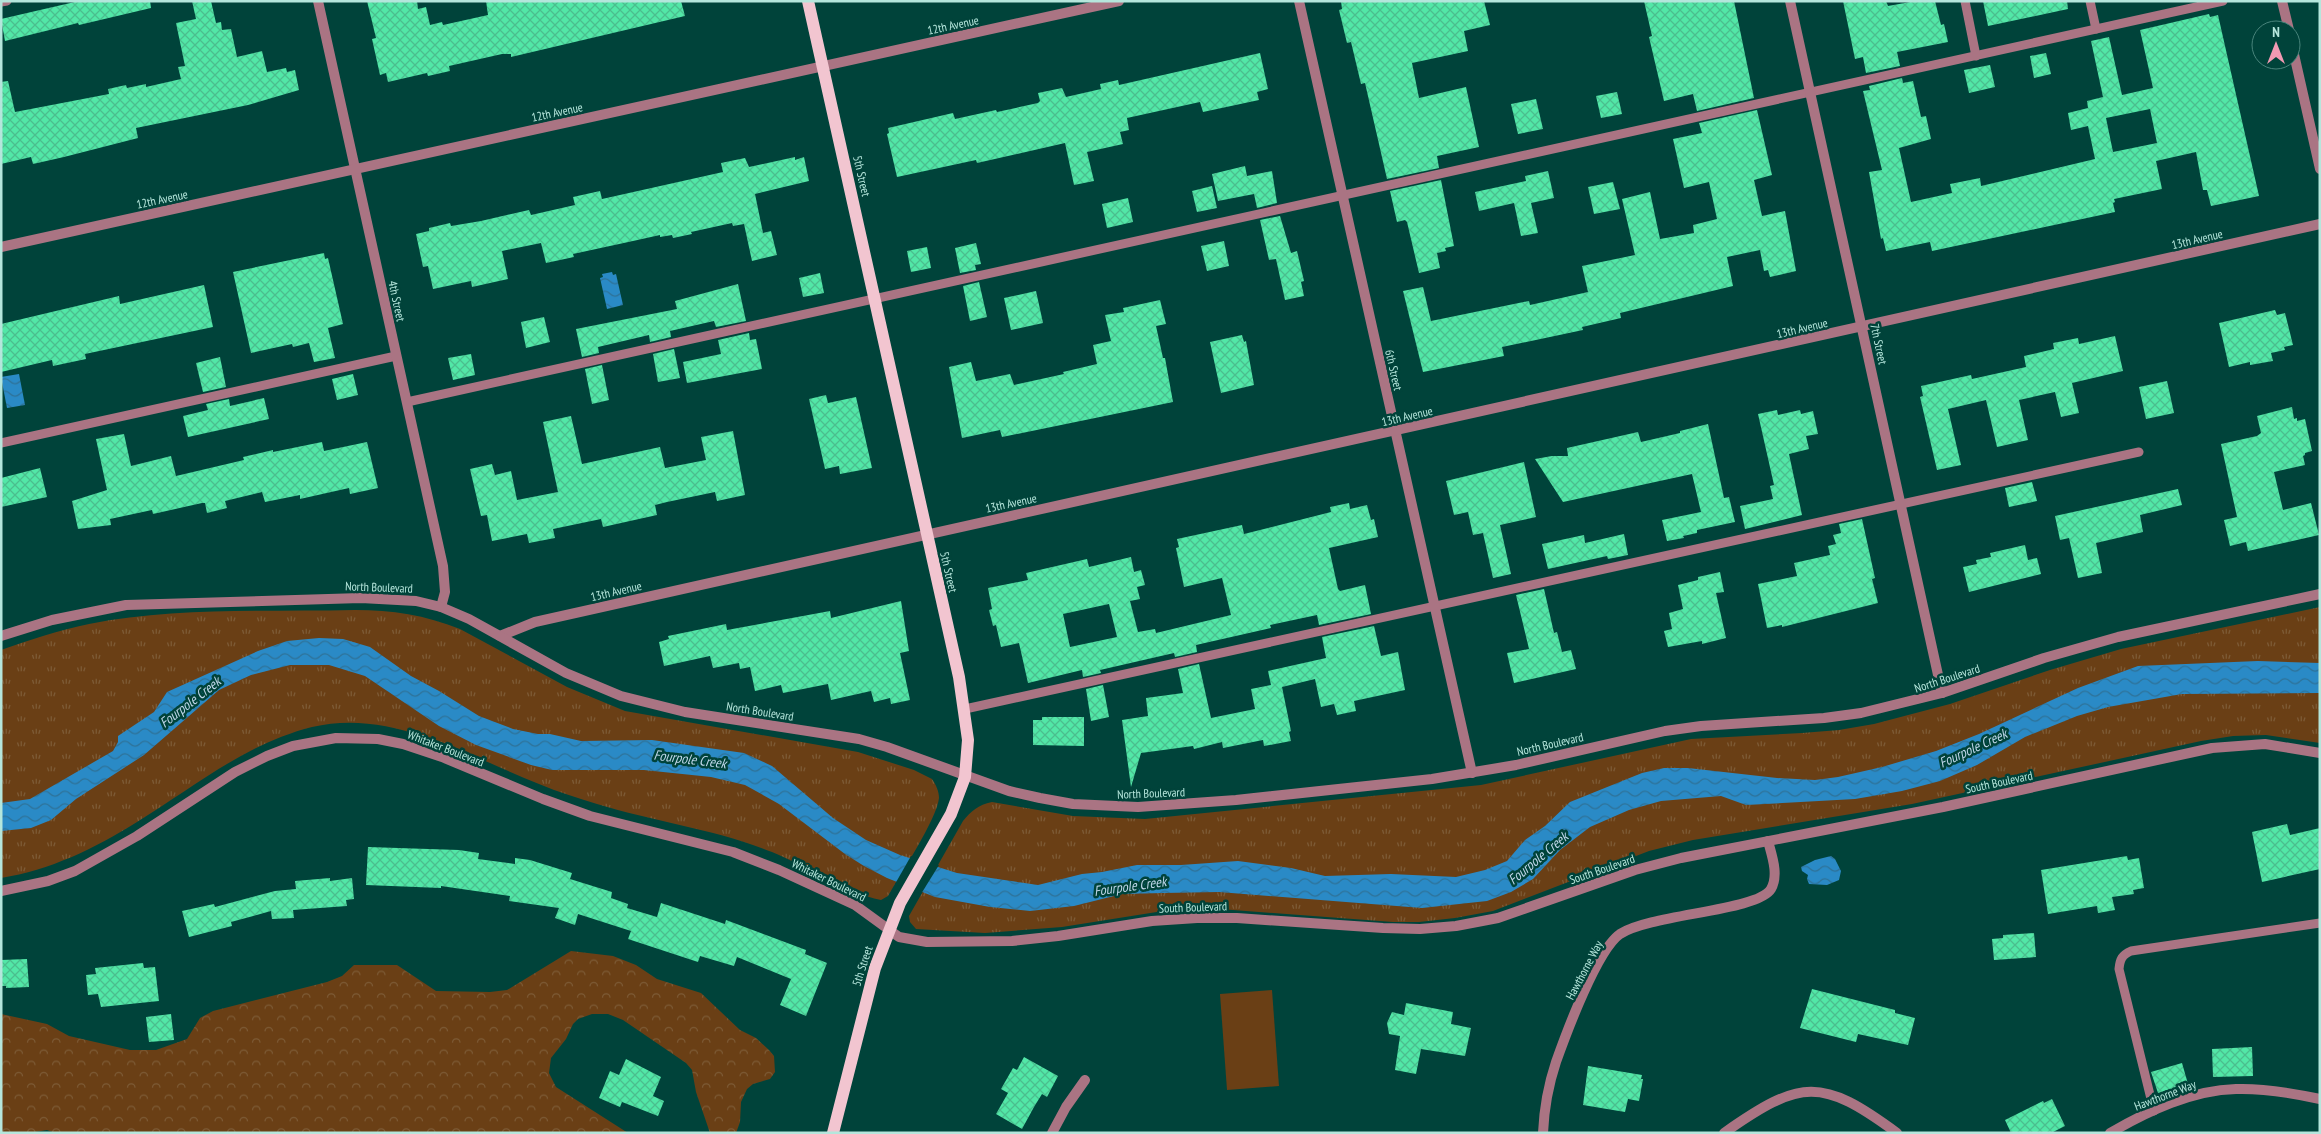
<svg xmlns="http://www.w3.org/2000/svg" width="2321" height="1134" viewBox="0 0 2321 1134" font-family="'PT Sans Narrow',sans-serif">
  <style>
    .grass { fill: url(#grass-tufts) }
    .forest { fill: url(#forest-crowns) }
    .pitch { fill: #6a3f15 }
    .water { fill: url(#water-waves) }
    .pier { fill: #00433a }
    .building { fill: url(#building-cross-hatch); fill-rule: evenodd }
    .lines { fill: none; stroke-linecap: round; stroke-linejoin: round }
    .service { stroke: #aa7483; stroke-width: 9 }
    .minor { stroke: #aa7483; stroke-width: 10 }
    .tertiary { stroke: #aa7483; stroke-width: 10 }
    .primary { stroke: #f2c5d0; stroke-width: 12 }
    .labels { text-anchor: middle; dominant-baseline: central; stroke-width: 5; stroke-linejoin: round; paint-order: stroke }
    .street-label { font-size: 12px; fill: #b5e6dc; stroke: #00433a }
    .water-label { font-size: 14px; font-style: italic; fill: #bfd7ea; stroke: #00433a }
  </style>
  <defs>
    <pattern id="grass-tufts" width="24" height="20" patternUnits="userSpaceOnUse" patternTransform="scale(1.25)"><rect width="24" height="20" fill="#6a3f15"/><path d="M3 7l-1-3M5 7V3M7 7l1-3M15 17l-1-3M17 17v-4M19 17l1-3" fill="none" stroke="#7d5b36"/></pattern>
    <pattern id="forest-crowns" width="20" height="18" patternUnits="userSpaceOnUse" patternTransform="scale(1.25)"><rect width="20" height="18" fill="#6a3f15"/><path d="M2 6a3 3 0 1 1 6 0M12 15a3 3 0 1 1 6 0" fill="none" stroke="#7d5b36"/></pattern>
    <pattern id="water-waves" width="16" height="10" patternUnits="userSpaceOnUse" patternTransform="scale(1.25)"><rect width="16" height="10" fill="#2a8ac6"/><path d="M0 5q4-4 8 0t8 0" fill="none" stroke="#2e7298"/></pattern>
    <pattern id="building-cross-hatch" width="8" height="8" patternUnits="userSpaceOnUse" patternTransform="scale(1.25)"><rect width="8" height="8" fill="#52e7a7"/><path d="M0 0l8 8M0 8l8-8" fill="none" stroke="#4bbe8e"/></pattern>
  </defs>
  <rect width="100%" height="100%" fill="#00433a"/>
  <!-- grass -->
  <g class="grass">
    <path d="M2320,607V743L2266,735L2233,736L2201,741L1912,804L1693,840L1649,851L1493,911L1455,918L1419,922H1393L1207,908L1163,911L1062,927L985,933L916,929L910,922L909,916L963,821C971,811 978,805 992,802L1073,816L1145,819L1481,785L1691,739L1802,733L1839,730L1874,724L1950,704L2050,670L2121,649Z"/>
    <path d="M355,610C392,610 425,615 460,629L567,687L625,711L858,752L914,770L932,779C936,785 939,791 939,798C937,819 900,875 888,896L881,900C846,893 806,866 772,852C715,829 655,822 597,804C578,798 558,792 539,784C468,756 391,708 312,727C245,744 194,787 137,822C94,849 50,870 1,878V650C30,640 59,630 89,624C174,607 268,612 355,610Z"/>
  </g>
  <!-- forest -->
  <polygon class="forest" points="571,951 613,956 636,965 657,979 701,993 740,1030 756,1038 769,1050 774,1056 775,1072 770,1079 753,1084 747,1089 741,1102 740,1122 736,1133 710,1133 696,1092 692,1070 686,1063 623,1020 608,1014 592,1014 578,1019 573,1024 566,1039 551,1058 549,1073 556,1087 628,1133 55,1133 47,1130 29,1133 1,1133 1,1014 47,1024 69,1036 130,1050 156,1050 187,1039 200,1018 213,1011 327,982 342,976 354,965 397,965 436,991 490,992 507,990"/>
  <!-- pitch -->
  <polygon class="pitch" points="1272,990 1279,1086 1227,1090 1220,994"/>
  <!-- water -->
  <g class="water">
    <polygon points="612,272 613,275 616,274 623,305 607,309 600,278 603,277 602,274"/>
    <polygon points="19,374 25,405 7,408 1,377"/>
    <polygon points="319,638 343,639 370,647 411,676 439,691 479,716 513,729 538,734 550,734 581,741 652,740 744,753 772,766 833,818 866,840 900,855 957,873 1038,885 1082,874 1102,872 1137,865 1181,865 1238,861 1291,868 1325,876 1391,874 1456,877 1485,870 1507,861 1525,840 1545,826 1570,802 1642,773 1664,768 1688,768 1777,778 1815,780 1838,777 1882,767 1936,751 1979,734 2078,688 2138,666 2258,661 2320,663 2320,693 2182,694 2108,707 2077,716 2025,737 1977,765 1940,781 1902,791 1855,799 1746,805 1721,796 1661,801 1629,810 1590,827 1560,850 1533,879 1511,892 1487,901 1422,908 1219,892 1163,893 1122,894 1074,906 1030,911 990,907 935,897 887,878 864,866 845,854 779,804 745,785 711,777 644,770 552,770 531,765 476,745 439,726 365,676 329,665 290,665 251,675 219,690 144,755 76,799 51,820 31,828 1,831 1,803 30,799 113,751 118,742 118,736 154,712 167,692 258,651 287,641"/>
    <polygon points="1831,856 1835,859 1841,871 1839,880 1827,885 1809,884 1807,879 1808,875 1802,871 1801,867 1815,860"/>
  </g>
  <!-- pier -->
  <polygon class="pier" points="911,856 939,865 921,894 895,884"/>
  <!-- building -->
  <g class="building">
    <polygon points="79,1 150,1 151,8 79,25 78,23 5,41 1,19"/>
    <polygon points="192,1 211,1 216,23 221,22 222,30 231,29 237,57 262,51 267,72 286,68 287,72 295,70 299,90 248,105 136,128 138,138 64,157 33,164 31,157 1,164 1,82 8,81 15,112 109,94 108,89 126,85 127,88 146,84 146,87 181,79 178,67 185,66 176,23 196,19"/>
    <polygon points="367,1 417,1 418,9 426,7 430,25 442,22 443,25 488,15 486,1 681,1 685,16 511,57 511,54 502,54 449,66 450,71 428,76 427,73 388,82 386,73 380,75 372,39 376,38"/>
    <polygon points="1341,1 1484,1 1490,25 1464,31 1468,51 1412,63 1419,98 1466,87 1479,147 1437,156 1439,168 1387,179 1365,83 1361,84 1351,42 1347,43 1339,10 1342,9"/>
    <polygon points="1644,1 1734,1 1754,98 1697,111 1693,94 1664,101 1649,37 1652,36"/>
    <polygon points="1843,1 1886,1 1888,6 1916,1 1935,1 1941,25 1944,24 1948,42 1897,52 1900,66 1866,73 1863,57 1855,59"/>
    <polygon points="1983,1 2067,1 2068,9 1988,26"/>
    <path d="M2209,14L2210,17L2218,15L2259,196L2211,206L2207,190H2203L2196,152L2156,161L2162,189L2114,199L2115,202L2113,203L2115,212L1932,251L1930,242L1886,251L1883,238L1881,239L1869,172L1882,170L1863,91L1870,90L1869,86L1902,78L1903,83L1913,81L1921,117L1926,116L1931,139L1899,148L1911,202L1952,193L1950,184L1980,178L1981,186L2095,159L2088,126L2071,130L2068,113L2088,108L2087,101L2103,97L2091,41L2109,37L2122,95L2153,88L2140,30ZM2150,109L2157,143L2113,152L2106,118Z"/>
    <polygon points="1260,53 1268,89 1257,92 1259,100 1203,112 1200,102 1127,118 1129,130 1120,132 1123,144 1087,152 1094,181 1074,185 1065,143 977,163 976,160 897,177 887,134 889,133 888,128 953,113 955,119 996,110 997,112 1038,103 1040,101 1038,93 1062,88 1066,97 1101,89 1100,84 1118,80 1119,85"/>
    <polygon points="2046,53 2051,74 2034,78 2030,56"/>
    <polygon points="1990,65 1995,87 1969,93 1964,70"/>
    <polygon points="1617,92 1622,114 1601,118 1596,96"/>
    <polygon points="1536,99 1543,129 1518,134 1511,104"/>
    <polygon points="1757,110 1772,175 1754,180 1762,216 1785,211 1796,271 1770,277 1768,270 1764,271 1760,250 1727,257 1733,286 1620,313 1621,318 1582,327 1583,330 1502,347 1504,356 1423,372 1403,291 1423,287 1431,321 1529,301 1530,305 1588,292 1582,266 1635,255 1622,199 1650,192 1660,239 1694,233 1693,225 1717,219 1709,182 1684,188 1673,139 1702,133 1699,123"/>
    <polygon points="795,157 795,160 804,157 809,181 755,194 763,233 771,231 777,255 752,261 744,224 733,226 732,223 691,232 692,234 673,238 672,235 660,237 660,235 633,241 573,254 574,257 546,263 541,243 502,251 508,279 472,287 471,281 433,289 428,266 423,267 416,234 429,231 429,228 450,223 451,226 481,221 529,210 531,215 575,205 573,197 600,191 602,199 723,172 721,163 745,158 749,167"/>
    <polygon points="1245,166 1247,176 1272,171 1277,203 1257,208 1254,194 1218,201 1212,174"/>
    <polygon points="1548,171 1554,198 1531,203 1538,233 1521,236 1514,203 1479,211 1475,192 1526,181 1525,176"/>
    <polygon points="1441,180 1454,246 1445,248 1446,251 1437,253 1440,268 1419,273 1407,222 1405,220 1397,222 1390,191"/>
    <polygon points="1613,182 1620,209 1594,214 1588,187"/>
    <polygon points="1212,186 1217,208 1197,212 1192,191"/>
    <polygon points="1128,198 1133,222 1107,228 1102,204"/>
    <polygon points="1280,216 1291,253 1297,251 1304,281 1301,282 1304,296 1285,300 1276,259 1269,260 1260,220"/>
    <polygon points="1224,241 1229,266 1207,271 1201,246"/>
    <polygon points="976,243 981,264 975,265 976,270 960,273 955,248"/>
    <polygon points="927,247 931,268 911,272 907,251"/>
    <polygon points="324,253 325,259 328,258 343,324 328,328 335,358 314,362 309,343 293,347 292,344 251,353 233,272"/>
    <polygon points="820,273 824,293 803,297 799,278"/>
    <polygon points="979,282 987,317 970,321 963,286"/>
    <polygon points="738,284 746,321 716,327 714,321 670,331 671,337 650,342 649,335 598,347 599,353 582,357 576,329 677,309 675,301"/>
    <polygon points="204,285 213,327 85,354 86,359 53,366 52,360 1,372 1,324 119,296 120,304"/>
    <polygon points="1036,291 1043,323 1011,330 1004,298"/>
    <polygon points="1160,300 1166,324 1156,326 1163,358 1165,358 1173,402 1002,437 1000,430 962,438 949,367 971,362 976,381 1010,374 1014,385 1064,374 1063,372 1097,364 1093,345 1111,341 1105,315 1124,312 1123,308"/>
    <polygon points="2275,310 2277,315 2285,313 2293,345 2284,347 2285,350 2271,353 2273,361 2250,365 2250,362 2229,367 2219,323"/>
    <polygon points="544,317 550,342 526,348 521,322"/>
    <polygon points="749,333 750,340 756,339 762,369 687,383 683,362 721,354 718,340"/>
    <polygon points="1242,335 1244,342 1246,341 1254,385 1221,393 1210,342"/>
    <polygon points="2115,336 2123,371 2072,383 2079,413 2061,417 2055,392 2019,400 2028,440 1997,447 1986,400 1948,409 1961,465 1937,470 1920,397 1923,396 1921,386 1971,375 1972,379 2026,367 2024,356 2054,349 2053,343 2078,338 2079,344"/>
    <polygon points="674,349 680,378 658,382 653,354"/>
    <polygon points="471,354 475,375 453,380 448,358"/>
    <polygon points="220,357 226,387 203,392 196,363"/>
    <polygon points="602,365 609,400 592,404 585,369"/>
    <polygon points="353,374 358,395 337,400 332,379"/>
    <polygon points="2167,381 2174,413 2146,419 2139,387"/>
    <polygon points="826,395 828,403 856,397 872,468 840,474 839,466 825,469 809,399"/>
    <polygon points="264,398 269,419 188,437 183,416 208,410 206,404 229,399 230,406"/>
    <polygon points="2292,407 2294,419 2297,418 2297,421 2305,419 2312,451 2305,453 2305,455 2303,456 2305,465 2274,472 2283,510 2311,503 2319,535 2248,551 2246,542 2230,546 2224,520 2237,517 2221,444 2257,436 2261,433 2257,416"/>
    <polygon points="1777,410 1778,415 1800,410 1801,414 1813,411 1818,434 1806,436 1809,449 1789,454 1802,515 1745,529 1740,506 1773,499 1770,486 1774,485 1758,414"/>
    <polygon points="571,416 582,464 660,447 665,468 706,460 701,437 733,431 745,495 717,501 715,492 667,502 655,505 657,515 603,527 601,519 553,529 555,538 529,543 527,534 492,541 487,515 481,516 470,469 492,464 495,475 511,471 517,500 558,492 543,422"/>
    <polygon points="1708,424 1724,498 1729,497 1735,522 1697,530 1697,533 1683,536 1684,538 1667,541 1662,520 1701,512 1692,474 1563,502 1535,459 1552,456 1568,456 1567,448 1638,432 1641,442 1680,433 1680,431"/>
    <polygon points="124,434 131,466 171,456 176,476 244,460 243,457 273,450 273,452 322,442 324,451 367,442 378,488 350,494 349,488 300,499 300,495 265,502 262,492 225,501 227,508 207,513 205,503 202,503 153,514 152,510 110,519 111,525 78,529 72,501 107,490 96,439"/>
    <polygon points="1524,462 1536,517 1500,525 1511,574 1493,578 1483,533 1473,535 1468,512 1454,515 1446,481"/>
    <polygon points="40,468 47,497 1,507 1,478"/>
    <polygon points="2032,482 2037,501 2009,507 2005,488"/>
    <polygon points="2178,489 2182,505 2140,515 2143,532 2096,543 2102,573 2078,578 2069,538 2060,540 2055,516"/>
    <path d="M1349,503L1350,509L1367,505L1371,520L1374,519L1378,537L1329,548L1338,589L1340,591L1365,585L1371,614L1319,625L1317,615L1270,625L1271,628L1196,645L1197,652L1175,657L1174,653L1100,670L1101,673L1083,677L1082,670L1028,683L1019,643L1001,647L996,625L993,626L989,610L992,609L988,588L1028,580L1026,573L1087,559L1089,567L1131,557L1134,572L1141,570L1145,585L1137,587L1140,599L1130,601L1138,632L1155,629L1156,633L1231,615L1222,578L1184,587L1176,548L1179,547L1177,539L1242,525L1244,534L1331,512L1330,507ZM1109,604L1117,637L1070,647L1063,614Z"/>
    <polygon points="1862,519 1875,578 1872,579 1878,603 1782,627 1782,625 1767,628 1758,584 1797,576 1794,563 1830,555 1828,546 1836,544 1833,535 1841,533 1839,524"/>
    <polygon points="1624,534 1628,555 1608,559 1607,556 1548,569 1542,544 1584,535 1585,543"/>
    <polygon points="2025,545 2028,560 2037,558 2041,574 1969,592 1963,567 1977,564 1976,560 1991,557 1990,553"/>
    <polygon points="1720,572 1724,592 1716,593 1726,638 1702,644 1702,641 1668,647 1664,631 1672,629 1669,613 1683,609 1678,585 1698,580 1698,577"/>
    <polygon points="1544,589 1554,633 1557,632 1562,652 1571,650 1576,669 1514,683 1507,653 1529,649 1516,595"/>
    <polygon points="901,601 909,651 900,653 910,700 891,704 890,698 874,702 871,691 831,700 828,684 783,693 781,685 755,691 750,667 740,669 739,663 713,668 710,656 664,666 659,642 669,639 668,636 726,624 727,630 830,611 831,618"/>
    <polygon points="1374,626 1381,656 1398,652 1405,690 1354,701 1356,711 1337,715 1334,704 1321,707 1315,679 1282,687 1291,731 1289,732 1291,741 1264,746 1263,740 1223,748 1222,742 1194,749 1193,746 1141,753 1131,787 1122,720 1148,716 1146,698 1183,693 1178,669 1199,664 1211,718 1255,709 1251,689 1271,685 1268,671 1326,658 1322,637"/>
    <polygon points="1103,685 1109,717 1091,721 1086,689"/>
    <polygon points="1042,717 1084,717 1084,746 1033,745 1033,720 1042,720"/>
    <polygon points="2287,824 2290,835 2320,828 2320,869 2262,882 2252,832"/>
    <polygon points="368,847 459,850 479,853 478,859 515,864 515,858 530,860 572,873 570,879 612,892 611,898 628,904 627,908 657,917 661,903 725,924 726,920 806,950 805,954 827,963 806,1016 780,1005 791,979 737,957 734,966 700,956 698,962 628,939 631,931 578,914 575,925 555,918 559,908 509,901 510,896 441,886 441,888 366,885"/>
    <polygon points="2127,856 2128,860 2139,858 2144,888 2133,890 2134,894 2112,897 2115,910 2098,913 2097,906 2048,914 2041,870"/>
    <polygon points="330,878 330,881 352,878 354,899 346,900 347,906 293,910 294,918 272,919 271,911 231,922 232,926 189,937 182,911 214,904 215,907 275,891 296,889 295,881"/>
    <polygon points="2034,933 2036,957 1994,960 1992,939 2003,938 2003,935"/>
    <polygon points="27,959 29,987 6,988 6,986 1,986 1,960"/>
    <polygon points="143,963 144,968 155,967 159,1001 101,1007 98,994 88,995 86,975 96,974 95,968"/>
    <polygon points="1812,989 1895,1010 1895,1013 1915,1018 1908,1045 1858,1034 1856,1042 1800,1028"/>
    <polygon points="1406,1003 1453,1012 1451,1024 1471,1028 1465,1056 1421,1049 1416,1074 1395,1070 1400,1036 1389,1034 1387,1023 1392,1012 1404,1015"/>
    <polygon points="171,1014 174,1040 149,1042 146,1017"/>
    <polygon points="2252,1047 2253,1076 2213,1077 2212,1049"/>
    <polygon points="1024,1057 1058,1076 1047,1097 1042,1094 1034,1107 1022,1129 996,1114 1008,1093 1001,1089 1013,1068 1017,1070"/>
    <polygon points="626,1059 661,1077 653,1096 664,1101 658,1116 622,1102 620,1107 599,1098 610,1071 619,1075"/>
    <polygon points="2182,1063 2188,1084 2158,1093 2151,1072"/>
    <polygon points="1588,1066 1642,1075 1641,1079 1643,1079 1639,1101 1628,1099 1625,1112 1583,1105"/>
    <polygon points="2052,1099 2065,1126 2051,1133 2011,1133 2005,1120 2043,1101 2044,1103"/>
  </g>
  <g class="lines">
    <!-- service -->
    <g class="service">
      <polyline points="1965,1 1976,56"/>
      <polyline points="2090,1 2096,29"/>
      <polyline points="1,2 7,1"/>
      <polyline points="407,402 2223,1"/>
      <polyline points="1,443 396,356"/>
      <polyline points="965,709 2139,452"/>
      <path d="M2154,1111L2119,969C2120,959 2122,955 2131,951L2320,923"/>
    </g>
    <!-- minor -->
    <g class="minor">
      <polyline points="318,1 443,566 445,592 441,607"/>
      <polyline points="1299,1 1472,773"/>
      <polyline points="1790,1 1942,693"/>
      <polyline points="1,247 1119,1"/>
      <polyline points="500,636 535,622 2320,224"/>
      <polyline points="1,891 48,881 75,871 137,836 235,772 267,756 293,746 336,738 378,739 403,744 442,757 543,799 590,816 733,852 779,870 855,905 899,937 927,942 1012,941 1058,936 1152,921 1197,918 1237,918 1383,928 1420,929 1456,926 1498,918 1635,870 1681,858 1943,807 2212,748 2265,744 2320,753"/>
      <polyline points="1052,1133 1066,1107 1085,1080"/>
      <path d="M1543,1133C1544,1110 1549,1083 1556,1062C1566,1034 1597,950 1620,934C1651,914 1758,911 1771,889C1779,875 1772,856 1768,841"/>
      <path d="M1724,1133C1801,1079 1821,1077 1897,1133"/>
      <path d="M2110,1133C2148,1111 2192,1090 2236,1089C2264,1088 2292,1093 2320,1099"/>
    </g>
    <!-- tertiary -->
    <g class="tertiary">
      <polyline points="2282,1 2289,30"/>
      <polyline points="2291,41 2320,169"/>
      <polyline points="1,636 52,620 126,605 361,598 416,601 441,607 469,619 566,673 621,696 685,712 859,739 887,747 1009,791 1040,798 1073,804 1138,807 1236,800 1432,779 1516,765 1665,731 1701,726 1824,718 1861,713 1942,693 2044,658 2118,637 2320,594"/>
    </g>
    <!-- primary -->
    <polyline class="primary" points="808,1 959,677 968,740 965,777 951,814 900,903 875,968 833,1133"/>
  </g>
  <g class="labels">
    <!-- street labels -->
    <g class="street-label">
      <text transform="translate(953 25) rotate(-12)">12th Avenue</text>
      <text transform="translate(557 112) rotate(-12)">12th Avenue</text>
      <text transform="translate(862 176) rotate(77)">5th Street</text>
      <text transform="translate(162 199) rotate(-12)">12th Avenue</text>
      <text transform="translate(2197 239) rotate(-13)">13th Avenue</text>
      <text transform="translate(397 301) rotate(78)">4th Street</text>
      <text transform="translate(1802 328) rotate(-13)">13th Avenue</text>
      <text transform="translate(1879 344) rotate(78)">7th Street</text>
      <text transform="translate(1394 370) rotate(77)">6th Street</text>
      <text transform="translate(1407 416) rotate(-13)">13th Avenue</text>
      <text transform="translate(1011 503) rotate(-12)">13th Avenue</text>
      <text transform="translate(949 572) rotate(77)">5th Street</text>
      <text transform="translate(379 587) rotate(2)">North Boulevard</text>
      <text transform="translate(616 591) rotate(-13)">13th Avenue</text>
      <text transform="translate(1947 678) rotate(-18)">North Boulevard</text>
      <text transform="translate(760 711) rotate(9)">North Boulevard</text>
      <text transform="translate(1550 744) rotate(-13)">North Boulevard</text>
      <text transform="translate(446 748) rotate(21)">Whitaker Boulevard</text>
      <text transform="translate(1999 782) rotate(-12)">South Boulevard</text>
      <text transform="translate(1151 793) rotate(-2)">North Boulevard</text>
      <text transform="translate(1602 869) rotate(-19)">South Boulevard</text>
      <text transform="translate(829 880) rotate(26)">Whitaker Boulevard</text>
      <text transform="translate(1193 907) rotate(-2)">South Boulevard</text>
      <text transform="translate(862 966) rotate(-72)">5th Street</text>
      <text transform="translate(1584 970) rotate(-62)">Hawthorne Way</text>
      <text transform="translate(2165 1095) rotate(-21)">Hawthorne Way</text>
    </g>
    <!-- water labels -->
    <g class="water-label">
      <text transform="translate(190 702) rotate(-38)">Fourpole Creek</text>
      <text transform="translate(1973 748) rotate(-25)">Fourpole Creek</text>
      <text transform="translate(690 759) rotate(7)">Fourpole Creek</text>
      <text transform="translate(1538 858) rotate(-40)">Fourpole Creek</text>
      <text transform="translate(1130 886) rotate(-8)">Fourpole Creek</text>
    </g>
  </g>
  <!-- border -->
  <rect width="2321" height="1134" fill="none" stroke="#b5e6dc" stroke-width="5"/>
  <!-- north arrow -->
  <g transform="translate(2276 45)"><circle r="24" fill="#00433a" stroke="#48847b"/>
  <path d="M0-4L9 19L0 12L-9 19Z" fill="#f19ab3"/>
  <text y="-8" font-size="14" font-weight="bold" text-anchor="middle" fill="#b5e6dc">N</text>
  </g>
</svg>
